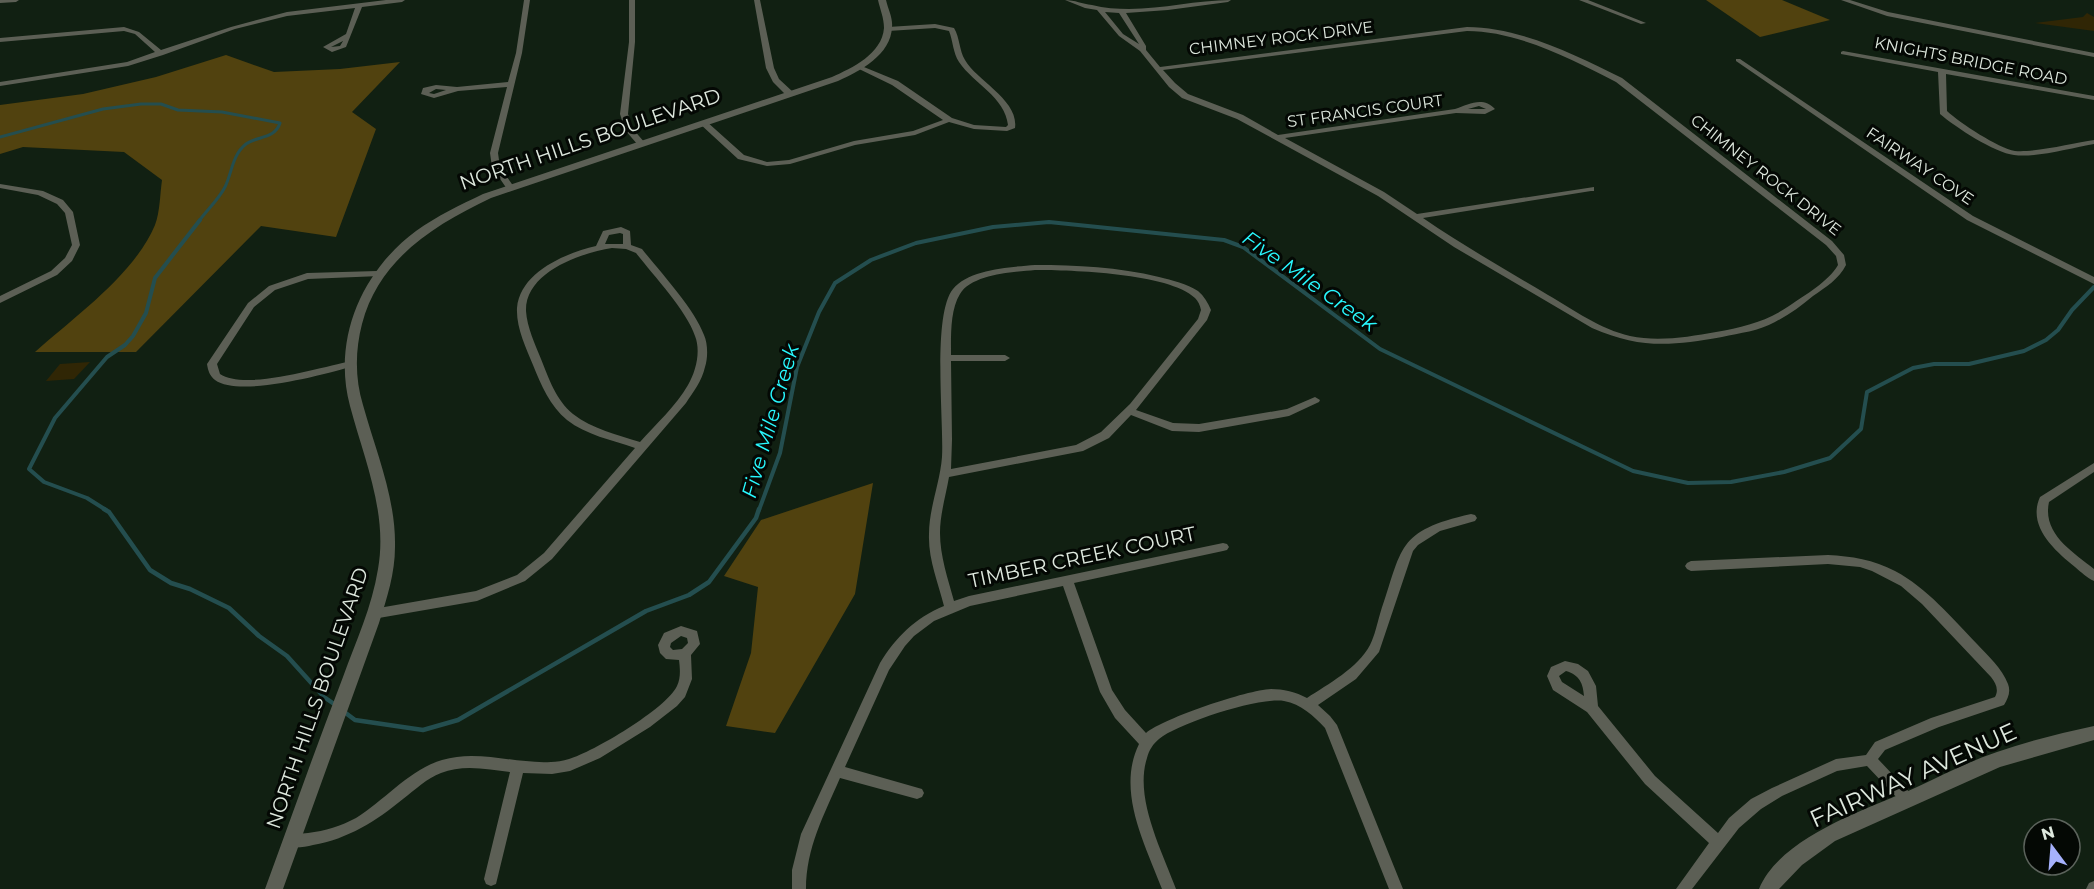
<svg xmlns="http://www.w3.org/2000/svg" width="2094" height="889" viewBox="0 0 2094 889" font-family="Montserrat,sans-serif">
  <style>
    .green { fill: #302605 }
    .forest { fill: #51420f }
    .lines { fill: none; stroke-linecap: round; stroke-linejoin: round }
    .stream-far2 { stroke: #244e4f; stroke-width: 3 }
    .stream-far1 { stroke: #244e4f; stroke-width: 4 }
    .stream { stroke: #244e4f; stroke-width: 4.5 }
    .minor { fill: #5c5f55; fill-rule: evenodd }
    .tertiary { fill: #5c5f55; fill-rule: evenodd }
    .labels { text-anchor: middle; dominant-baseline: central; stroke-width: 6; stroke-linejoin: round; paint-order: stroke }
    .far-street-label { font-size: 16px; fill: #dee8de; stroke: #040804 }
    .street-label { font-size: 20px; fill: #dee8de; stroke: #040804 }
    .water-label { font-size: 21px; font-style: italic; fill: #28f8fe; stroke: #040804 }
    .near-street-label { font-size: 24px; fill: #dee8de; stroke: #040804 }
  </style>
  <rect width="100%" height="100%" fill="#112012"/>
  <!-- green -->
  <g class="green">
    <polygon points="2087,13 2094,17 2094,31 2035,23 2083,17"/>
    <polygon points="90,362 74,379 46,381 60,364"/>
  </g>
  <!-- forest -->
  <g class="forest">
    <polygon points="1706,0 1782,0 1830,20 1760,37"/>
    <path d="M226,55L274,72L340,69L400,62L352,112L376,129L336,237L261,226L136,352H35C74,317 134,275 155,225C160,212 160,194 162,180L124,152L23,147L0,154V105L83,94L156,77Z"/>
    <polygon points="873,483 855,594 775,733 726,726 751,653 758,587 724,576 761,520"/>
  </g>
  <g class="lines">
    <!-- stream-far2 -->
    <path class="stream-far2" d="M0,137L103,109L141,104H161L178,110L222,112L280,123C275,139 257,136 246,144C232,155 232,173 225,187C219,199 207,210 199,221"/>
    <!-- stream-far1 -->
    <g class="stream-far1">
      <polyline points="106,510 87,498 44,482 29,469 55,418 107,357 125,345 133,336 146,313 155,278 200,220"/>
      <polyline points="759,510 780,453 797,367 819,312 835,283 871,260 916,243 993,227 1049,222 1224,240 1243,247 1380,349 1633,471 1688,483 1731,482 1784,472 1830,458 1861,429 1867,392 1913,368 1934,364 1969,364 2024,351 2046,340 2058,330 2072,310 2094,287"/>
    </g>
    <!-- stream -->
    <g class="stream">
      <polyline points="104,509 109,512 150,570 171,583 190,589 229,608 259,636 287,656 324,697 337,706"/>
      <polyline points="343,711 355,720 423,730 458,720 646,611 689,595 709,582 756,518 759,509"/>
    </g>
    <!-- minor -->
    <g class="minor">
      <polygon points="0,0 19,0 16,2 0,3"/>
      <path d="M386,0H405L402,2L362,7L346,47L332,52L323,47L346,34L355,8L287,16L235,29L163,55L128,66L0,86V82L127,62L155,52L135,34L124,31L0,42V38L124,27L139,32L161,50L231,27L287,12ZM343,41L340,46L331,47Z"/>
      <path d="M524,0H530L522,53L498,153L500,167L514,187L510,189H507L492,167L490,153L507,87L458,91L434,98L421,94L423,88L436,85L457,87L508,82L516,53ZM436,89L446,90L434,94L429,93Z"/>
      <polygon points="629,0 635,0 635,42 628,114 633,129 645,143 641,145 638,145 625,130 620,114 629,42"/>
      <polygon points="754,0 760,0 774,68 779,79 793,92 793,96 787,96 773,82 766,68"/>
      <path d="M1065,0C1075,0 1082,4 1092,5C1104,8 1117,9 1129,9C1163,9 1197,0 1231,0L1228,2L1168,10L1126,13L1146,46V50L1160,67L1467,27C1519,27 1576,55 1622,78L1832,241L1844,255L1846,265C1839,279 1826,287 1813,296C1801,306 1789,315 1775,322C1759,331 1740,333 1722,337C1671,346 1640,349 1592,328L1454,247L1378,196L1237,119L1182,98L1169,87L1140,51L1119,36L1097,10L1085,8ZM1105,12L1119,13L1139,44L1123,34ZM1467,31C1517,31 1572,59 1616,82L1826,245L1836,256L1838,265C1828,282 1805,295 1789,306C1766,322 1743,327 1716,332C1688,337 1658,342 1630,336C1600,329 1574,310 1548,295C1506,270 1464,246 1423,218L1591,191H1594V187L1417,214L1384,192L1285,138L1456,113L1485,114L1495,109C1483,96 1469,104 1455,109L1278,135L1243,115L1188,94L1175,83L1163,70ZM1479,106L1486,109H1468Z"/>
      <polygon points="1579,0 1588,0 1646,23 1641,24"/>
      <polygon points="1841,0 1850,0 1888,12 2094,53 2094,57 1887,16"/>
      <path d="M935,24L954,28C960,38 959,50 965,60C977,81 1019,100 1015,128L1007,131L974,129L949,122L915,135L855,145L790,164L767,166L738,159L699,123L706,121L744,155L767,162L789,160L854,141L913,131L943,120L892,85L857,68V66L859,65L898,81L952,118L974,125L1006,127L1008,125C1005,97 974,84 959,62C953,53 953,41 949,31L935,28L888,31L885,29L888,27Z"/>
      <path d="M1843,51L2094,96V100L1946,74L1947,111C1960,123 1998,148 2015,151C2033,153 2074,143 2094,140V144C2071,148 2036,158 2014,155C1995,153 1955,127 1940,114L1938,72L1841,54V52Z"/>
      <polygon points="1736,59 1740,59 1973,216 2094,277 2094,284 1967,220 1736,61"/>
      <polygon points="0,184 43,191 63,200 73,212 80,245 72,261 57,275 0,303 0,296 51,271 65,258 72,245 65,213 57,204 38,195 0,188"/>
      <path d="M621,227L630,231L631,245L642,249C661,273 694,308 704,335C708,344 708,358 705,367C702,381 693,392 686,403L552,559L525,581L477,601L373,619L369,617L367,614L369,611L373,609L476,591L517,575L544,553L635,448C612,440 586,435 567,420C550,406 541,385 533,365C526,348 516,327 517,308C520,272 566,253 596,246L603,231ZM620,233L623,234V244H605L609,235ZM612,248L626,249L636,253C653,275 687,311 695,336C701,351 696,371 688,385C676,406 656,424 640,442C618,435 592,429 573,414C556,400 549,379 541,359C535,344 527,327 526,311C525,272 581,253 612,248Z"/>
      <path d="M1035,265C1077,265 1118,267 1159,277C1172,280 1187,284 1198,291C1204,296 1208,303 1211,310L1207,320L1136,410L1173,423L1199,424L1287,409L1315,397L1320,400L1319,402L1289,416L1199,432L1172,431L1131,415L1109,438L1083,451L949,477C946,495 940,514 940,533C940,556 948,579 954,601L969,596L1223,543L1227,544L1229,547L1227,550L1223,551L1074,583L1112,690L1125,710L1146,733C1164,718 1247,690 1271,689C1283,689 1296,692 1307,698C1328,684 1358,668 1370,645C1375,635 1377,624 1380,614C1403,547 1396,531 1471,514L1475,515L1477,518L1475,521L1440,531L1418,545L1413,551L1379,652L1356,679L1318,705L1330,716L1337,725L1403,889H1389L1325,728C1314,716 1301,704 1284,701C1259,697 1179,723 1159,739C1153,744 1149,750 1147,758C1134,798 1162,851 1176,889H1162C1145,844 1116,791 1139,744L1115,718L1100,692L1063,586L970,606L934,621L914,636L905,646L889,670L845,767L922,789L924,793L922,797L917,799L840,778C824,815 806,848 806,889H792V870L801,834L880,663C896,637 915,618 944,606C938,582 928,559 929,534C929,508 940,483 942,457C944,421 932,315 953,289C969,269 1011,267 1035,265ZM1035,270C1071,270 1169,273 1195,298C1198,301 1200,305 1201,310L1198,319L1130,404L1101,432L1076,445L951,469L952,440L951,361H1005L1010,358L1005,355H951C951,336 950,310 960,294C972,274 1014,272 1035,270Z"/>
      <path d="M377,271L380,272V276L308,279L275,290L254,307L217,364L220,374C245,391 322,367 351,361L356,364L354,366C325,374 240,398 215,380C210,376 208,371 207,364L248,303L269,286L307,273Z"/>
      <path d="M2094,463V472L2049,502C2042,534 2073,552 2094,569V581C2087,578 2081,572 2075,567C2054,550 2027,526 2040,497Z"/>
      <path d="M1828,555C1851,556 1874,560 1895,571C1927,588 1952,618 1977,644C1988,656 2002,668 2008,684C2011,692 2008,698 2004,705L1939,727L1885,750L1878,759L1912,795L1914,799L1912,803L1907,805L1902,803L1867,766L1837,771L1782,796L1761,809L1739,828L1692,889H1676L1709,843L1645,784L1587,712L1553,690L1547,676L1551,667L1565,661L1578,664L1588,671L1596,686L1598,706L1655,776L1718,833L1729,818L1751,799L1772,788L1836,759L1866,755L1875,742L1931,718L1995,697C1999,690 1996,683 1991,677L1922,604L1901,586L1872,571L1860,567L1828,564L1691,571L1687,569L1685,566L1687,563L1691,561ZM1566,671C1580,675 1583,684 1584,696L1562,682L1559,676Z"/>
      <path d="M681,626L697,631L700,644L691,655L692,679L685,697L677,706L650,727L600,758L570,771L552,774L523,773L496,884L491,886L486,884L484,879L510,772C488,769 462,764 441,773C427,778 415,790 403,799C376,821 348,839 313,845C305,847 294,849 286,846L284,841L286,836C293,833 301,834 308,833C325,831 341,826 356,818C385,800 409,770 442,760C478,749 514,764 551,762C556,762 563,761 569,759C593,752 666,709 677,686C681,678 680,668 679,660L666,659L660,653L658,645L664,633ZM681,636L687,638L688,643L682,649L673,650L670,647L671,643Z"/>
      <polygon points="2094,881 2094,889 2086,889 2089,883"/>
    </g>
    <!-- tertiary -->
    <g class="tertiary">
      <path d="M878,0H886C888,9 893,18 892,27C891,55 860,71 838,81L491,198C434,225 379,259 362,324C355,351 355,379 363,405C376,452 396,498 395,547C395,573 387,598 379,623L283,889H265C291,818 316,747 343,677C356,641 372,607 378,569C388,513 364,459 350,406C332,339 362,271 416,231C437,216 460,205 483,194L832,77C852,68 882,54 884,28C884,18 880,9 878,0Z"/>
      <path d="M2094,726V740L2000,767L1835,841L1802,865L1779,889H1759C1781,836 1868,809 1917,787C1943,775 1970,761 1997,752C2029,741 2061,733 2094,726Z"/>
    </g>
  </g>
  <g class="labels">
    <!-- far-street labels -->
    <g class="far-street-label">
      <text transform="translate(1281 38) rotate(-7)">CHIMNEY ROCK DRIVE</text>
      <text transform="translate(1971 61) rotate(11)">KNIGHTS BRIDGE ROAD</text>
      <text transform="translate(1365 111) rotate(-8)">ST FRANCIS COURT</text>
      <text transform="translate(1920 166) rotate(34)">FAIRWAY COVE</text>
      <text transform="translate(1766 175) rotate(38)">CHIMNEY ROCK DRIVE</text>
    </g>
    <!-- street labels -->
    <g class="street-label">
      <text transform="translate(590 139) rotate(-19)">NORTH HILLS BOULEVARD</text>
      <text transform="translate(1082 557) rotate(-12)">TIMBER CREEK COURT</text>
      <text transform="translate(317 698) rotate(-71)">NORTH HILLS BOULEVARD</text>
    </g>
    <!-- water labels -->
    <g class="water-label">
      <text transform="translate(1310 281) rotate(35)">Five Mile Creek</text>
      <text transform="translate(770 421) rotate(-74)">Five Mile Creek</text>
    </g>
    <!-- near-street labels -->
    <g class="near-street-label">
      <text transform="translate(1913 775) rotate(-24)">FAIRWAY AVENUE</text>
    </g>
  </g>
  <!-- north arrow -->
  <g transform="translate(2052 847) rotate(344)"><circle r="28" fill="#040804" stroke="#5b625b" stroke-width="1.5"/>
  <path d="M0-4.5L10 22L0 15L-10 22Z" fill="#a6b1fc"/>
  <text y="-9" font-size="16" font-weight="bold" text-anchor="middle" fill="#dee8de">N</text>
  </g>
</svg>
